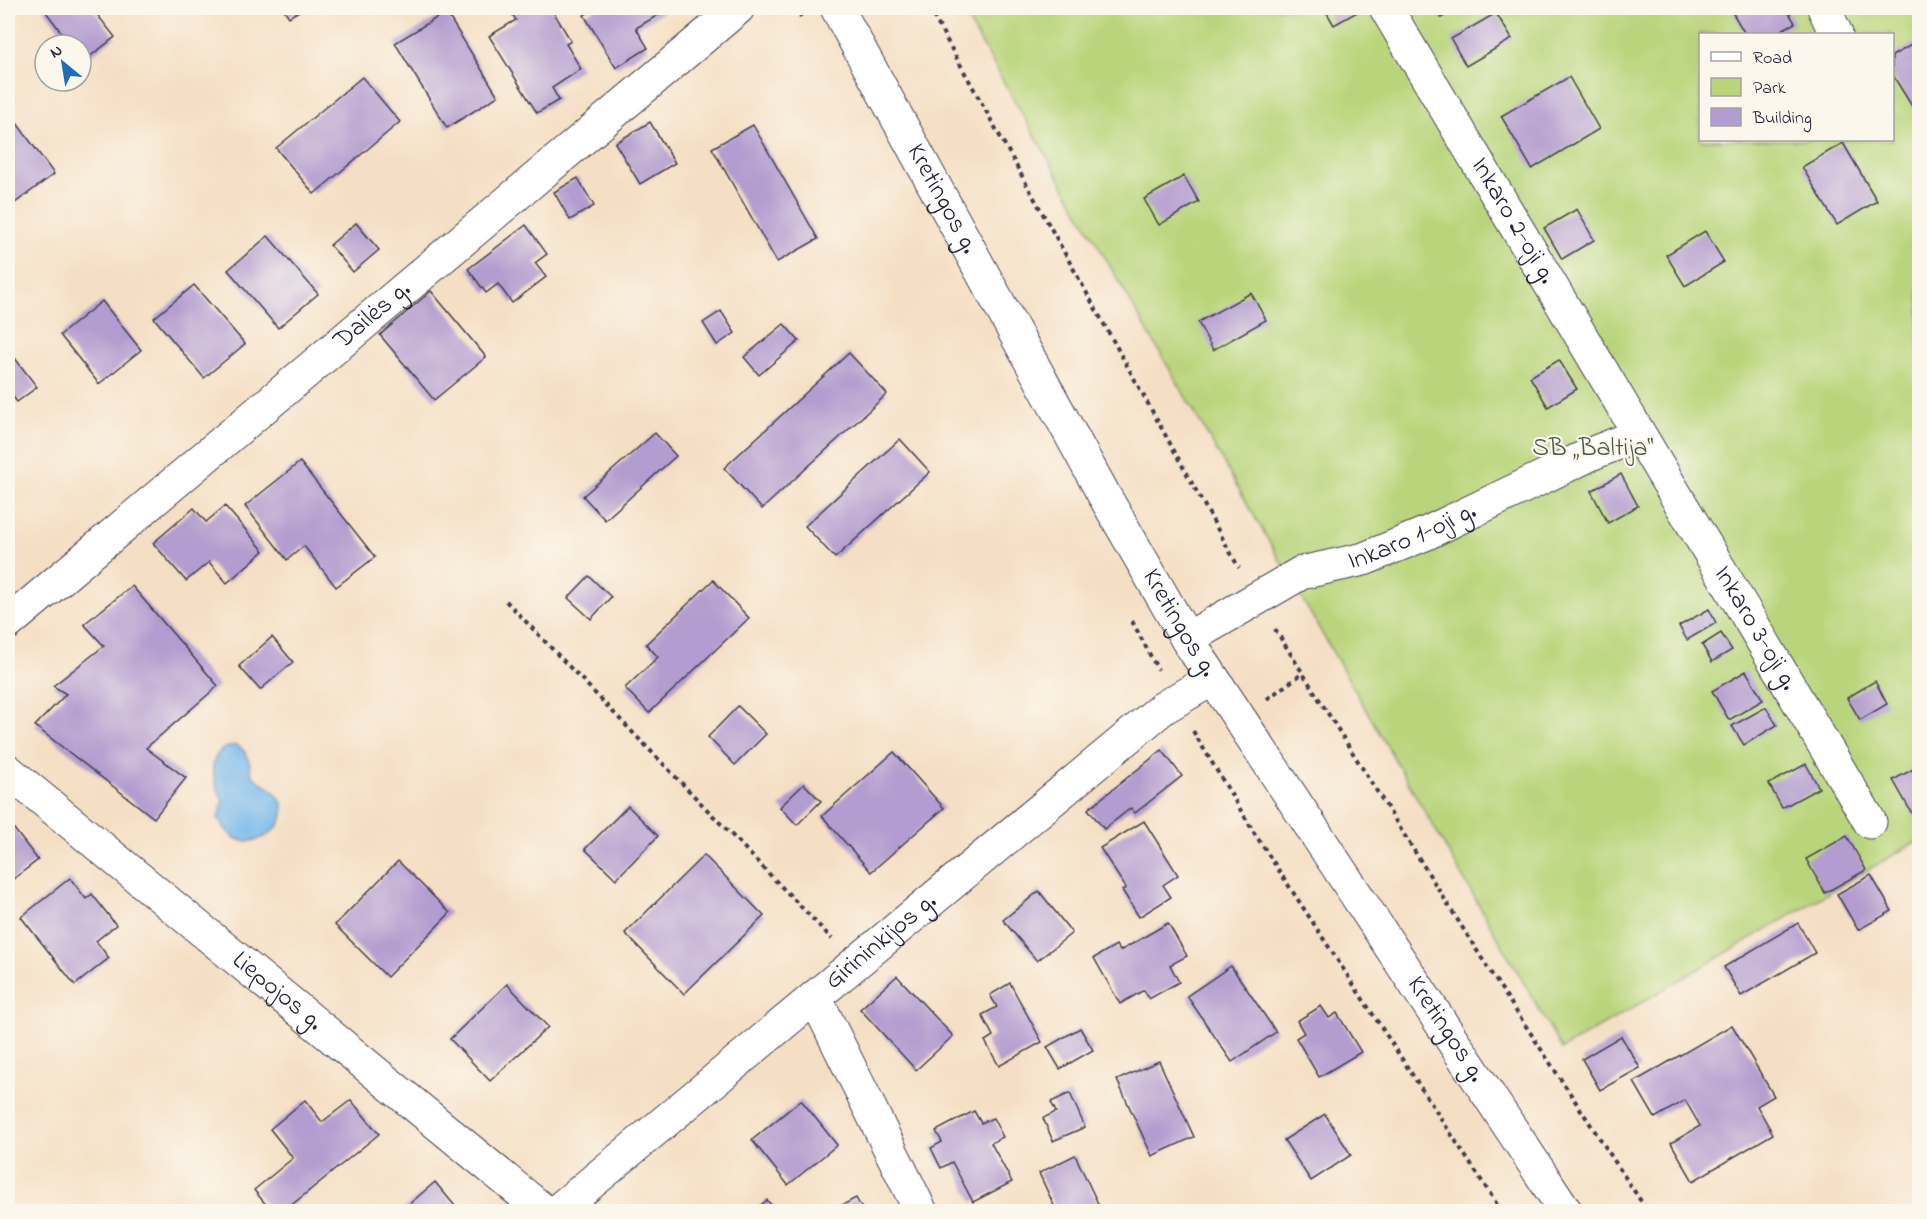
<svg xmlns="http://www.w3.org/2000/svg" width="1927" height="1219" viewBox="0 0 1927 1219" font-family="'Indie Flower',sans-serif">
  <style>
    .green { fill: #b9d57c; stroke: #6e7c5c; stroke-width: 1.5; fill-rule: evenodd }
    .water { fill: #76b8eb; stroke: #4c6d93; stroke-width: 1.5 }
    .building { fill: #b39ccf }
    .lines { fill: none; stroke-linecap: round; stroke-linejoin: round }
    .minor-casing { stroke: #423e50; stroke-width: 35 }
    .path { stroke: #423e50; stroke-width: 4; stroke-dasharray: 4.5 4.5; stroke-linecap: butt }
    .minor { stroke: #fff; stroke-width: 33 }
    .labels { text-anchor: middle; dominant-baseline: central; stroke-width: 4.5; stroke-linejoin: round; paint-order: stroke }
    .street-label { font-size: 26px; fill: #22223b; stroke: #fbf7ec }
    .park-label { font-size: 26px; fill: #4f584e; stroke: #fbf7ec }
  </style>
  <rect width="100%" height="100%" fill="#fbf7ec"/>
  <filter id="ink" filterUnits="userSpaceOnUse"><feTurbulence type="fractalNoise" baseFrequency=".0167" numOctaves="2"/><feDisplacementMap in="SourceGraphic" scale="12" xChannelSelector="R" yChannelSelector="G"/><feConvolveMatrix kernelMatrix="1 2 1 2 8 2 1 2 1" color-interpolation-filters="sRGB"/></filter>
  <filter id="wash" filterUnits="userSpaceOnUse"><feTurbulence type="fractalNoise" baseFrequency=".008" numOctaves="4" result="noise"/><feDisplacementMap in="SourceGraphic" scale="24" xChannelSelector="R" yChannelSelector="G"/><feGaussianBlur stdDeviation="1.35" result="paint"/><feColorMatrix in="noise" values="0 0 0 0 0 0 0 0 0 0 0 0 0 0 0 0 0 1.4 0 .05"/><feComposite in="paint" operator="in"/></filter>
  <g filter="url(#wash)">
    <rect width="100%" height="100%" fill="#f5dfc4"/>
    <!-- green -->
    <path class="green" d="M961,8H1919V840L1562,1049ZM1700,34H1892V140H1700Z"/>
    <!-- water -->
    <path class="water" d="M237,745C251,755 248,761 252,775C262,785 276,789 282,803C291,827 256,848 237,839C228,835 223,825 218,818L223,801C212,780 203,749 237,745Z"/>
    <g id="blocks">
      <!-- building -->
      <g class="building">
        <polygon points="43,8 92,8 115,37 84,61 81,58 81,45 71,45"/>
        <polygon points="283,8 304,8 289,17"/>
        <polygon points="508,8 551,8 571,41 566,44 581,69 552,88 559,100 537,113 489,36 516,20"/>
        <polygon points="596,8 670,8 636,28 648,48 616,68 584,15"/>
        <polygon points="1324,8 1357,8 1359,11 1334,25"/>
        <polygon points="1434,8 1458,8 1441,18"/>
        <polygon points="1735,8 1786,8 1795,23 1774,34 1745,34 1731,10"/>
        <polygon points="446,12 498,96 447,128 395,43"/>
        <polygon points="1496,13 1512,39 1466,66 1451,39"/>
        <polygon points="1920,40 1920,119 1892,74 1892,56"/>
        <polygon points="362,77 400,122 314,194 276,148"/>
        <polygon points="1569,77 1599,129 1532,169 1501,116"/>
        <polygon points="11,115 54,174 8,208 8,118"/>
        <polygon points="650,122 675,163 640,184 615,143"/>
        <polygon points="753,125 818,239 777,262 712,148"/>
        <polygon points="1843,143 1877,201 1837,225 1802,167"/>
        <polygon points="1184,176 1199,202 1159,225 1144,199"/>
        <polygon points="578,178 594,206 570,220 554,192"/>
        <polygon points="1577,209 1594,240 1562,259 1544,228"/>
        <polygon points="356,223 379,250 353,272 330,245"/>
        <polygon points="526,225 547,254 535,263 546,277 512,303 498,284 486,293 468,269"/>
        <polygon points="1705,231 1724,262 1685,286 1666,255"/>
        <polygon points="268,236 318,294 278,328 228,270"/>
        <polygon points="194,285 245,344 204,378 154,318"/>
        <polygon points="431,291 486,357 434,400 380,335"/>
        <polygon points="1251,293 1266,320 1213,350 1198,322"/>
        <polygon points="102,301 141,350 99,384 60,335"/>
        <polygon points="721,311 735,333 717,345 703,323"/>
        <polygon points="784,324 799,341 759,375 744,357"/>
        <polygon points="849,353 887,394 762,509 724,468"/>
        <polygon points="14,357 37,387 17,402 8,390 8,362"/>
        <polygon points="1559,360 1577,389 1548,407 1530,377"/>
        <polygon points="655,433 676,456 605,520 583,496"/>
        <polygon points="900,439 930,472 835,558 805,526"/>
        <polygon points="300,462 375,557 336,587 304,546 287,560 245,506"/>
        <polygon points="1621,474 1638,506 1608,523 1591,491"/>
        <polygon points="225,506 264,551 227,583 209,562 186,581 153,543 194,508 206,522"/>
        <polygon points="589,576 611,597 591,619 568,598"/>
        <polygon points="713,580 749,618 649,713 625,688 658,657 646,644"/>
        <polygon points="132,586 218,686 146,748 186,778 154,818 35,726 66,694 53,686 104,646 84,624"/>
        <polygon points="1709,609 1716,623 1687,640 1679,626"/>
        <polygon points="1721,633 1732,650 1712,662 1702,645"/>
        <polygon points="272,637 293,662 260,690 239,666"/>
        <polygon points="1746,671 1763,700 1729,720 1712,691"/>
        <polygon points="1875,681 1887,704 1860,720 1847,698"/>
        <polygon points="738,706 766,734 735,765 708,737"/>
        <polygon points="1766,707 1777,725 1744,745 1732,726"/>
        <polygon points="1162,750 1182,776 1135,813 1131,808 1104,829 1088,809"/>
        <polygon points="894,752 944,808 871,872 822,816"/>
        <polygon points="1806,764 1819,788 1782,808 1769,784"/>
        <polygon points="1917,767 1920,772 1920,814 1914,817 1893,780"/>
        <polygon points="804,784 821,801 797,825 780,807"/>
        <polygon points="628,806 658,836 616,879 585,849"/>
        <polygon points="1144,821 1178,875 1163,885 1171,897 1139,917 1122,890 1126,888 1100,848"/>
        <polygon points="11,825 38,860 8,883 8,827"/>
        <polygon points="1847,836 1866,870 1825,893 1806,859"/>
        <polygon points="704,855 764,916 684,994 625,933"/>
        <polygon points="398,861 450,913 387,977 335,925"/>
        <polygon points="1871,875 1892,911 1858,930 1837,894"/>
        <polygon points="70,878 86,899 92,894 116,925 96,941 109,958 75,985 21,917"/>
        <polygon points="1039,891 1072,933 1037,961 1003,920"/>
        <polygon points="1168,923 1187,956 1170,965 1179,982 1149,999 1144,990 1120,1004 1094,958 1116,945 1120,951"/>
        <polygon points="1798,923 1815,953 1741,996 1724,967"/>
        <polygon points="1231,966 1276,1032 1232,1062 1187,996"/>
        <polygon points="897,976 953,1036 916,1070 860,1009"/>
        <polygon points="1010,983 1042,1042 999,1066 985,1041 993,1036 982,1015 997,1007 990,995"/>
        <polygon points="507,984 548,1027 490,1081 450,1039"/>
        <polygon points="1321,1006 1329,1018 1337,1013 1361,1052 1319,1077 1296,1038 1304,1033 1297,1021"/>
        <polygon points="1732,1025 1774,1096 1757,1106 1773,1134 1693,1181 1671,1143 1700,1126 1685,1100 1655,1118 1634,1082"/>
        <polygon points="1080,1028 1093,1050 1060,1069 1047,1047"/>
        <polygon points="1621,1036 1640,1068 1600,1090 1582,1059"/>
        <polygon points="1159,1061 1194,1137 1152,1156 1117,1080"/>
        <polygon points="1070,1093 1085,1127 1053,1141 1043,1118 1056,1112 1051,1102"/>
        <polygon points="305,1100 322,1122 351,1100 379,1134 283,1212 272,1212 254,1190 293,1158 270,1129"/>
        <polygon points="801,1100 837,1145 788,1185 752,1140"/>
        <polygon points="974,1111 981,1123 993,1118 1003,1137 991,1143 1012,1182 973,1202 952,1162 941,1168 931,1148 942,1142 936,1131"/>
        <polygon points="1325,1114 1351,1155 1311,1181 1284,1140"/>
        <polygon points="1075,1155 1102,1212 1057,1212 1039,1173"/>
        <polygon points="435,1182 460,1212 400,1212"/>
        <polygon points="856,1198 864,1212 829,1212"/>
        <polygon points="767,1200 777,1212 752,1212"/>
      </g>
    </g>
  </g>
  <g filter="url(#ink)">
    <use href="#blocks" fill-opacity="0" stroke="#423e50" stroke-width="1.5"/>
    <g class="lines">
      <defs>
        <g id="minor">
          <path id="s1" d="M837,8L1104,495L1187,639L1566,1212"/>
          <path id="s2" d="M1386,8L1870,822"/>
          <polyline points="1824,8 1836,34"/>
          <path id="s3" d="M8,623L738,8"/>
          <path id="s4" d="M1187,639L1301,573L1364,559L1427,533L1593,453L1639,435"/>
          <path id="s5" d="M8,771L545,1212"/>
          <polyline points="815,997 921,1212"/>
          <path id="s6" d="M556,1212L1163,708L1212,679"/>
        </g>
      </defs>
      <!-- minor casing -->
      <use href="#minor" class="minor-casing"/>
      <!-- path -->
      <g class="path">
        <polyline points="795,8 801,17"/>
        <polyline points="929,8 1239,568"/>
        <polyline points="506,601 832,939"/>
        <polyline points="1132,621 1158,670"/>
        <polyline points="1275,629 1491,973 1648,1212"/>
        <polyline points="1267,699 1303,673"/>
        <polyline points="1193,731 1255,834 1502,1212"/>
      </g>
      <!-- minor -->
      <use href="#minor" class="minor"/>
    </g>
  </g>
  <g class="labels">
    <!-- street labels -->
    <g class="street-label">
      <text stroke="none"><textPath href="#s1" startOffset="218">Kretingos g.</textPath></text>
      <text stroke="none"><textPath href="#s2" startOffset="248">Inkaro 2-oji g.</textPath></text>
      <text stroke="none"><textPath href="#s3" startOffset="477">Dailės g.</textPath></text>
      <text stroke="none"><textPath href="#s4" startOffset="249">Inkaro 1-oji g.</textPath></text>
      <text stroke="none"><textPath href="#s1" startOffset="704">Kretingos g.</textPath></text>
      <text stroke="none"><textPath href="#s2" startOffset="722">Inkaro 3-oji g.</textPath></text>
      <text stroke="none"><textPath href="#s6" startOffset="423">Girininkijos g.</textPath></text>
      <text stroke="none"><textPath href="#s5" startOffset="348">Liepojos g.</textPath></text>
      <text stroke="none"><textPath href="#s1" startOffset="1190">Kretingos g.</textPath></text>
    </g>
    <!-- park labels -->
    <g class="park-label">
      <text x="1593" y="449">SB „Baltija“</text>
    </g>
  </g>
  <!-- margin -->
  <rect width="1927" height="1219" fill="none" stroke="#fbf7ec" stroke-width="30"/>
  <!-- legend -->
  <rect x="1699" y="33" width="195" height="108" fill="#fbf7ec" stroke="#a4a2a5" stroke-width="1.5"/>
  <rect x="1711" y="52" width="30" height="9" fill="#ffffff" stroke="#a4a2a5" stroke-width="1.5"/>
  <text x="1753" y="63" font-size="18" fill="#22223b">Road</text>
  <rect x="1711" y="78" width="30" height="18" fill="#b9d57c" stroke="#a4a2a5" stroke-width="1.5"/>
  <text x="1753" y="93" font-size="18" fill="#22223b">Park</text>
  <rect x="1711" y="108" width="30" height="18" fill="#b39ccf" stroke="#a4a2a5" stroke-width="1.5"/>
  <text x="1753" y="123" font-size="18" fill="#22223b">Building</text>
  <!-- north arrow -->
  <g transform="translate(63 63) rotate(330)"><circle r="28" fill="#fbf7ec" stroke="#a4a2a5" stroke-width="1.5"/>
  <path d="M0-4.5L10 22L0 15L-10 22Z" fill="#1f6fb2"/>
  <text y="-9" font-size="16" font-weight="bold" text-anchor="middle" fill="#22223b">N</text>
  </g>
</svg>
